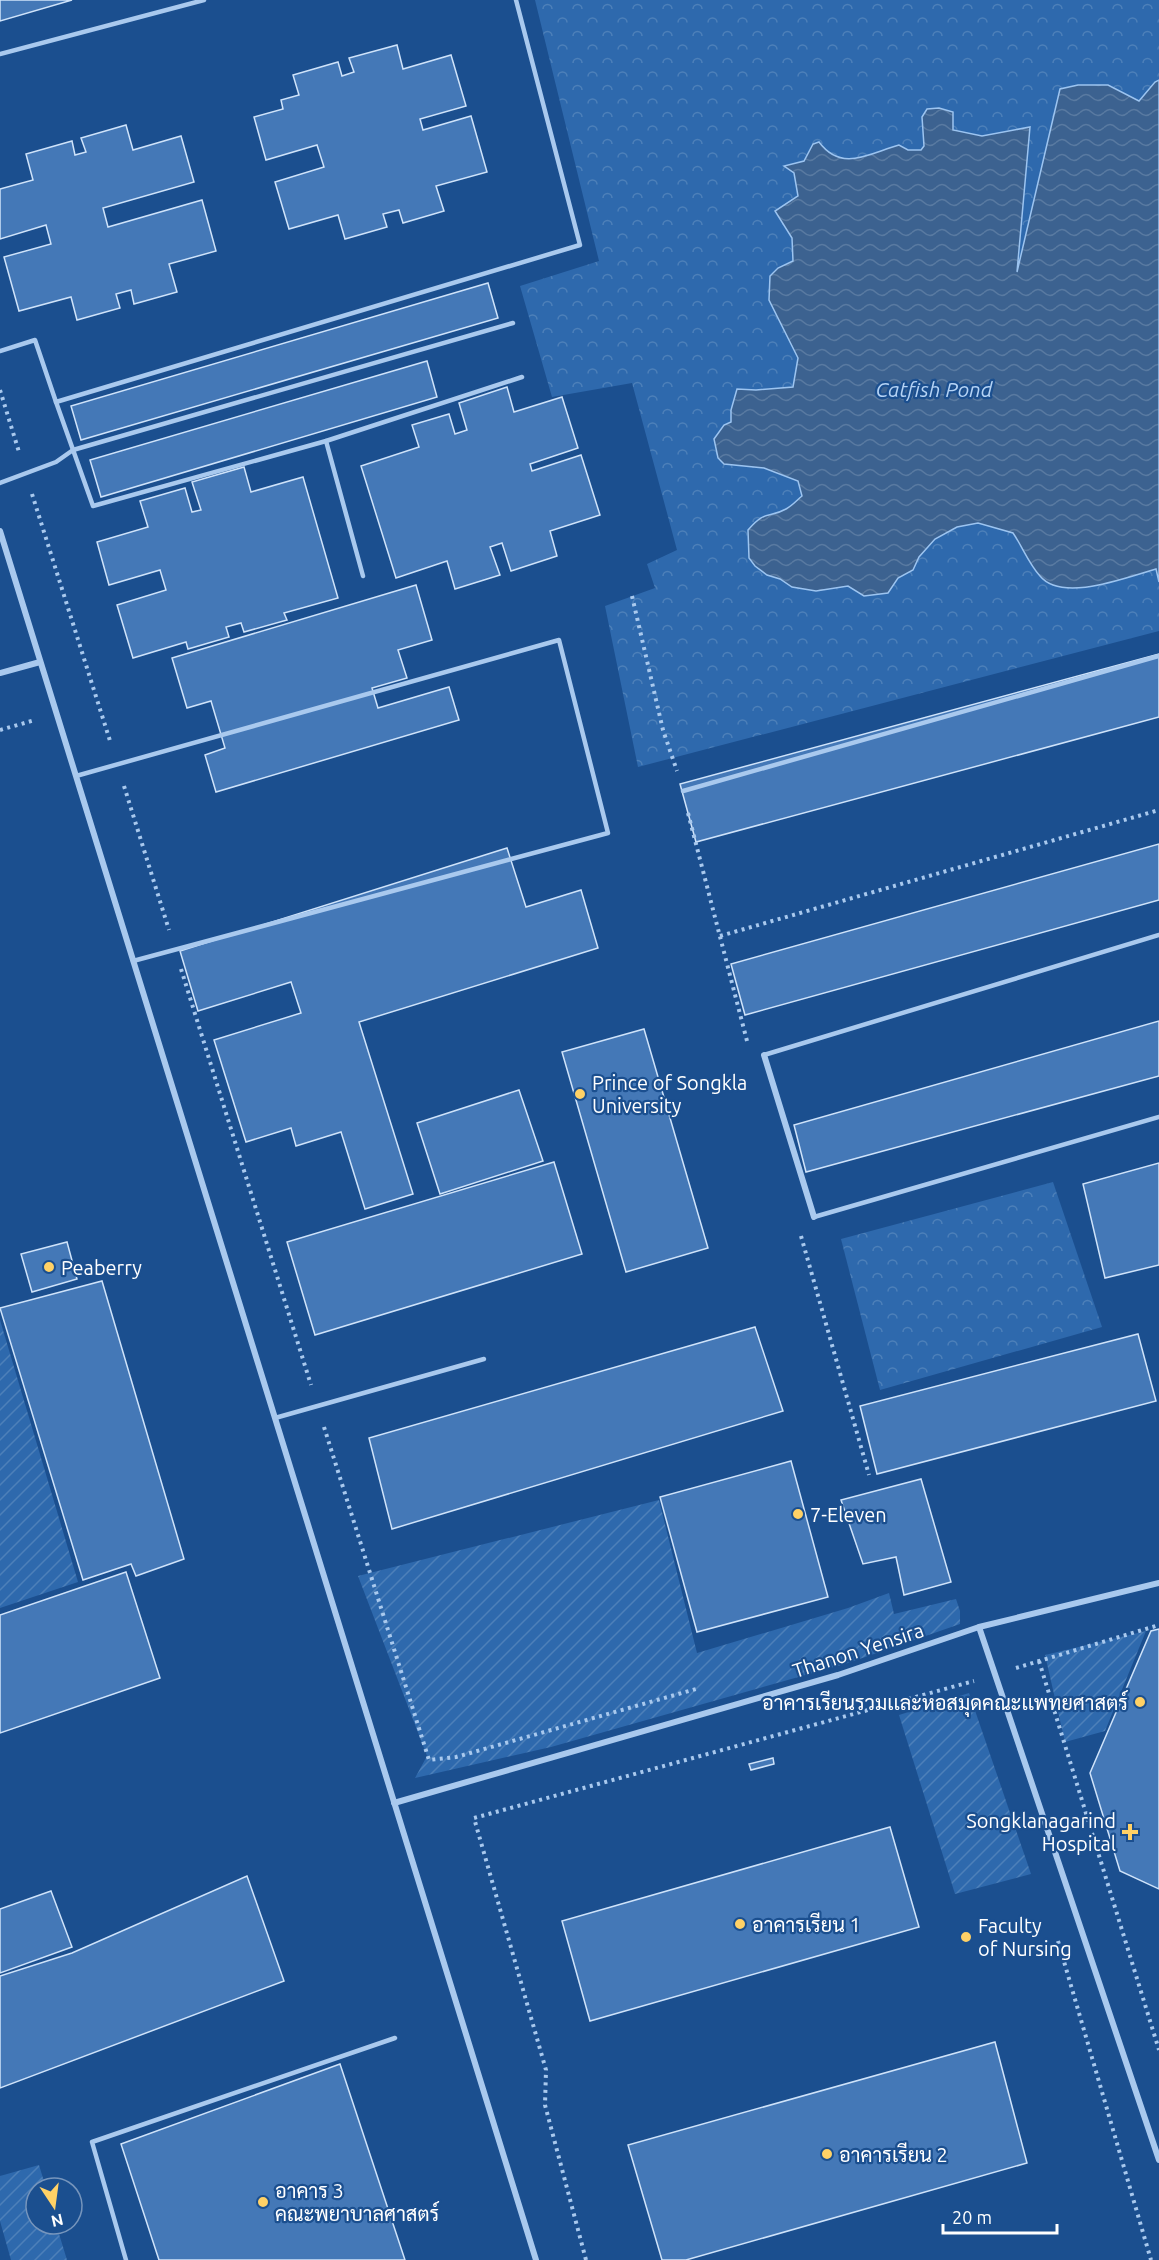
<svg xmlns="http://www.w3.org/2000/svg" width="1159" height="2260" viewBox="0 0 1159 2260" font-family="Ubuntu,Sarabun,sans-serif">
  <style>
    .park { fill: url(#park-crowns) }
    .garden { fill: url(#garden-furrows) }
    .water { fill: url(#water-waves); stroke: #9cc4f0; stroke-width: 1.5 }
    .building { fill: #4478b7; stroke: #cfe3fa; stroke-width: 1.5 }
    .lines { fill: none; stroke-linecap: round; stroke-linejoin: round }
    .path { stroke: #a9c9ee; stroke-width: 4; stroke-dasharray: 3 4.5; stroke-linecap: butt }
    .lane { stroke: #a9c9ee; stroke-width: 4.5 }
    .street { stroke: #a9c9ee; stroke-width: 6 }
    .poi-dot { fill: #ffd166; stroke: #1b4f8f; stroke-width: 2 }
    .labels { text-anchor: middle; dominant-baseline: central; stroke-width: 4.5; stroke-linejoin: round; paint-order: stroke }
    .poi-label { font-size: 20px; fill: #fff; stroke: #1b4f8f; text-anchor: start }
    .street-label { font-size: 20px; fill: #fff; stroke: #1b4f8f }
    .water-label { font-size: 21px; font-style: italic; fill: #b5d3f5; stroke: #1b4f8f }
  </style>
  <defs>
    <pattern id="park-crowns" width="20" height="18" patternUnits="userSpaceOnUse" patternTransform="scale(1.5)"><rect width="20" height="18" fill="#2e69ad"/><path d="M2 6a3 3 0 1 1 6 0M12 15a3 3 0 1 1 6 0" fill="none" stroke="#4d80b9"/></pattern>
    <pattern id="garden-furrows" width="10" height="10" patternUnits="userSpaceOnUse" patternTransform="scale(1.5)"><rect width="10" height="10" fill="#2e69ad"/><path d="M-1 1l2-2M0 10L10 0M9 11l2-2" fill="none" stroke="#4d80b9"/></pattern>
    <pattern id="water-waves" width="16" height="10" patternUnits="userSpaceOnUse" patternTransform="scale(1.5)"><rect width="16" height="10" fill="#3c6290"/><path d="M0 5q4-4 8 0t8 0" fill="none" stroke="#597aa1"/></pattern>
  </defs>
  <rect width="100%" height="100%" fill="#1b4f8f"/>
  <!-- park -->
  <g class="park">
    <polygon points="535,0 1159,0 1159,631 638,767 605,606 655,588 647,564 677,550 632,383 552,397 520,286 599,261"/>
    <polygon points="1053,1182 1102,1327 880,1390 841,1239"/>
  </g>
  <!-- garden -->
  <g class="garden">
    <polygon points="0,1320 78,1582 0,1608"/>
    <polygon points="659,1500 697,1653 848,1608 889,1593 894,1614 956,1599 960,1611 960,1624 848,1663 551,1747 415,1778 427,1756 358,1576"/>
    <polygon points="1146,1631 1105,1731 1065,1742 1045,1655"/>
    <polygon points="969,1693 1031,1874 955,1894 899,1715"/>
    <polygon points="39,2165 46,2188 36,2188 36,2224 56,2224 67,2260 11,2260 0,2221 0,2176"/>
  </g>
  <!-- water -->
  <path class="water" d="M1159,80V582L1156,569C1127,577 1062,603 1040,576C1029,564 1022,546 1013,533L978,523L957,527L935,539L919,557L913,570L898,578L888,593L864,596L848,586L816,591L792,587L780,579L767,575L755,566L749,558L748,530C766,509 768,519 786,509C792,506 797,500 802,496L798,481L764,468L724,464L718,458L714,439L724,425L731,422V410L737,389L756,390L793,387L798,358L769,300L770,276L778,268L793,261L792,238L775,211L798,196L794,173L784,166L804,161L813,144L819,142C842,173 870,153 899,145L908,150H921L924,146L922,117L927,109L939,108L953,112V130L982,136L1030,127L1017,272L1060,89L1078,85H1108L1139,101L1155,82Z"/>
  <!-- building -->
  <g class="building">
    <polygon points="0,0 72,0 0,21"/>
    <polygon points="397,45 403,69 451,55 466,106 420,119 423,130 471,116 487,172 436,186 444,211 403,223 399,210 383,214 387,227 345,239 338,215 289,229 275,182 324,167 317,145 266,160 254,117 283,109 281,100 299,95 293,75 338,62 342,76 354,72 349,58"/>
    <polygon points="126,125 133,150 181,136 194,182 103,208 108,227 202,200 216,251 169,264 177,292 134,304 131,290 116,294 120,308 77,320 71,297 19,311 4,257 51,244 46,225 0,239 0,189 33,180 26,154 72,141 75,155 86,152 81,138"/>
    <polygon points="488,283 498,318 81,440 71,406"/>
    <polygon points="427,361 437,397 101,497 90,460"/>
    <polygon points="507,387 514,412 562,397 578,448 530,464 532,471 581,455 600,515 550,531 557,556 511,571 502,543 490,547 500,575 455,589 447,561 396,578 361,466 419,447 412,425 449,414 455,434 467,430 459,403"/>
    <polygon points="244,467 251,492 303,477 338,598 284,613 287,620 244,632 241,623 226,627 229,637 188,649 186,642 133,658 117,605 166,590 160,570 109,585 97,542 148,527 140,501 185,488 192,512 201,510 192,482"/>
    <polygon points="416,585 432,640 398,650 407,678 372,688 378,708 449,687 459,720 216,792 205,755 225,748 211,701 187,708 172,658"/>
    <polygon points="1159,654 1159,717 696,842 680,784"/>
    <polygon points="1159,844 1159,900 745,1015 731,964"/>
    <polygon points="507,848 526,907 581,890 598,948 359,1022 413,1194 365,1209 341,1132 296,1146 291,1128 246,1142 214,1040 301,1013 291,982 198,1011 180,951"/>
    <polygon points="1159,1021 1159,1076 806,1172 794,1125"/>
    <polygon points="644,1029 708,1248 626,1272 562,1052"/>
    <polygon points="519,1090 543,1161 440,1194 417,1123"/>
    <polygon points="554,1162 582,1254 315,1335 287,1242"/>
    <polygon points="1159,1163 1159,1265 1105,1278 1083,1184"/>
    <polygon points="67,1242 77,1279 32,1292 21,1254"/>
    <polygon points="102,1281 184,1559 136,1576 131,1564 83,1580 0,1308"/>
    <polygon points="755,1327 783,1411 392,1529 369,1438"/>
    <polygon points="1138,1334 1156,1401 877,1474 860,1406"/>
    <polygon points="791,1461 828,1597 697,1632 660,1497"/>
    <polygon points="921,1479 951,1582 904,1595 896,1557 863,1564 841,1500"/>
    <polygon points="126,1572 160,1678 0,1733 0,1615"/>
    <polygon points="1159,1629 1159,1889 1120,1871 1090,1773 1151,1631"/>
    <polygon points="773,1758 774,1764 751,1770 749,1764"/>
    <polygon points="890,1827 919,1927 590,2021 562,1921"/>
    <polygon points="247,1876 284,1981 0,2088 0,1976 72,1953"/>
    <polygon points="51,1891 72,1947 0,1973 0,1909"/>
    <polygon points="995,2042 1027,2163 686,2260 662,2260 628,2145"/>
    <polygon points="340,2064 405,2260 159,2260 121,2144"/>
  </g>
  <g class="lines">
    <!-- path -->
    <g class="path">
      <polyline points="0,390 19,452"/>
      <polyline points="32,494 111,744"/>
      <polyline points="632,596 663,730 677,771"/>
      <polyline points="0,730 35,720"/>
      <polyline points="124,786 169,930"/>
      <polyline points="688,813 747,1041"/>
      <polyline points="720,936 1159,810"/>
      <polyline points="181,969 311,1385"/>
      <polyline points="801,1236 869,1475"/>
      <polyline points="324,1427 429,1760 456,1757 696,1689"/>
      <polyline points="1039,1661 1159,2050"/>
      <polyline points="1016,1668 1159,1625"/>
      <polyline points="1058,1941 1151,2260"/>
      <polyline points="586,2260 545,2105 546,2070 474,1818 974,1681"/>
    </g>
    <!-- lane -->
    <g class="lane">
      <polyline points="0,54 204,0"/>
      <polyline points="0,351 35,340 56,402 580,245 516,0"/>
      <polyline points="56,402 93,506 326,441 522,377"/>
      <polyline points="326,441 363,576"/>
      <polyline points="0,483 56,462 73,450 513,323"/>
      <polyline points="76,776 559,640 608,833 133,961"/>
      <polyline points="683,791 1159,656"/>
      <polyline points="764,1055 1159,935"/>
      <polyline points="814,1217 1159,1117"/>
      <polyline points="275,1418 484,1359"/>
      <polyline points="126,2260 92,2142 395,2038"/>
    </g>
    <!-- street -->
    <g class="street">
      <polyline points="0,531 536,2260"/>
      <polyline points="0,673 40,662"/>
      <polyline points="764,1055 814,1217"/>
      <polyline points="979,1627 1159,2160"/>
      <polyline points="394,1803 838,1675 979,1627 1159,1583"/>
    </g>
  </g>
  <!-- markers -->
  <g class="poi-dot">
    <circle cx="580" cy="1094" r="6"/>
    <circle cx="49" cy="1267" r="6"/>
    <circle cx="798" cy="1514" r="6"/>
    <circle cx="1140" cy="1702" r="6"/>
    <path d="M1127 1823h6v6h6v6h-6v6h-6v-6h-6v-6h6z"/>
    <circle cx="740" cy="1924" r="6"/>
    <circle cx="966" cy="1937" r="6"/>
    <circle cx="827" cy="2154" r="6"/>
    <circle cx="263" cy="2202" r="6"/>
  </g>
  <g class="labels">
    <!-- poi labels -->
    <g class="poi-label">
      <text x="592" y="1082">Prince of Songkla<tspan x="592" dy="23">University</tspan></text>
      <text x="61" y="1267">Peaberry</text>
      <text x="810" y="1514">7-Eleven</text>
      <text x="1128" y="1702" text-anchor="end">อาคารเรียนรวมเเละหอสมุดคณะเเพทยศาสตร์</text>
      <text x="1116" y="1820" text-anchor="end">Songklanagarind<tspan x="1116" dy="23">Hospital</tspan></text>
      <text x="752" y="1924">อาคารเรียน 1</text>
      <text x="978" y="1925">Faculty<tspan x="978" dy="23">of Nursing</tspan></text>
      <text x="839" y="2154">อาคารเรียน 2</text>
      <text x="275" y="2190">อาคาร 3<tspan x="275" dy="23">คณะพยาบาลศาสตร์</tspan></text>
    </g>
    <!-- street labels -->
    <g class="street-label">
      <text transform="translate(858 1650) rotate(-18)">Thanon Yensira</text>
    </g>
    <!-- water labels -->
    <g class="water-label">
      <text x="934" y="389">Catfish Pond</text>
    </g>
  </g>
  <!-- north arrow -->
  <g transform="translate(54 2206) rotate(167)"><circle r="28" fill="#1b4f8f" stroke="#7695bc" stroke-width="1.5"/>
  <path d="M0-4.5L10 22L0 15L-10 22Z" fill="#ffd166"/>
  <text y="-9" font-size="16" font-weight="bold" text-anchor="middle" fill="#ffffff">N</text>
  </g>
  <!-- scale -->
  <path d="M943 2224v9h114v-9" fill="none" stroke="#ffffff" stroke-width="3"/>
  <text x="952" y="2224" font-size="18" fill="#ffffff" stroke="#1b4f8f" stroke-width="4.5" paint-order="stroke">20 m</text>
</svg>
